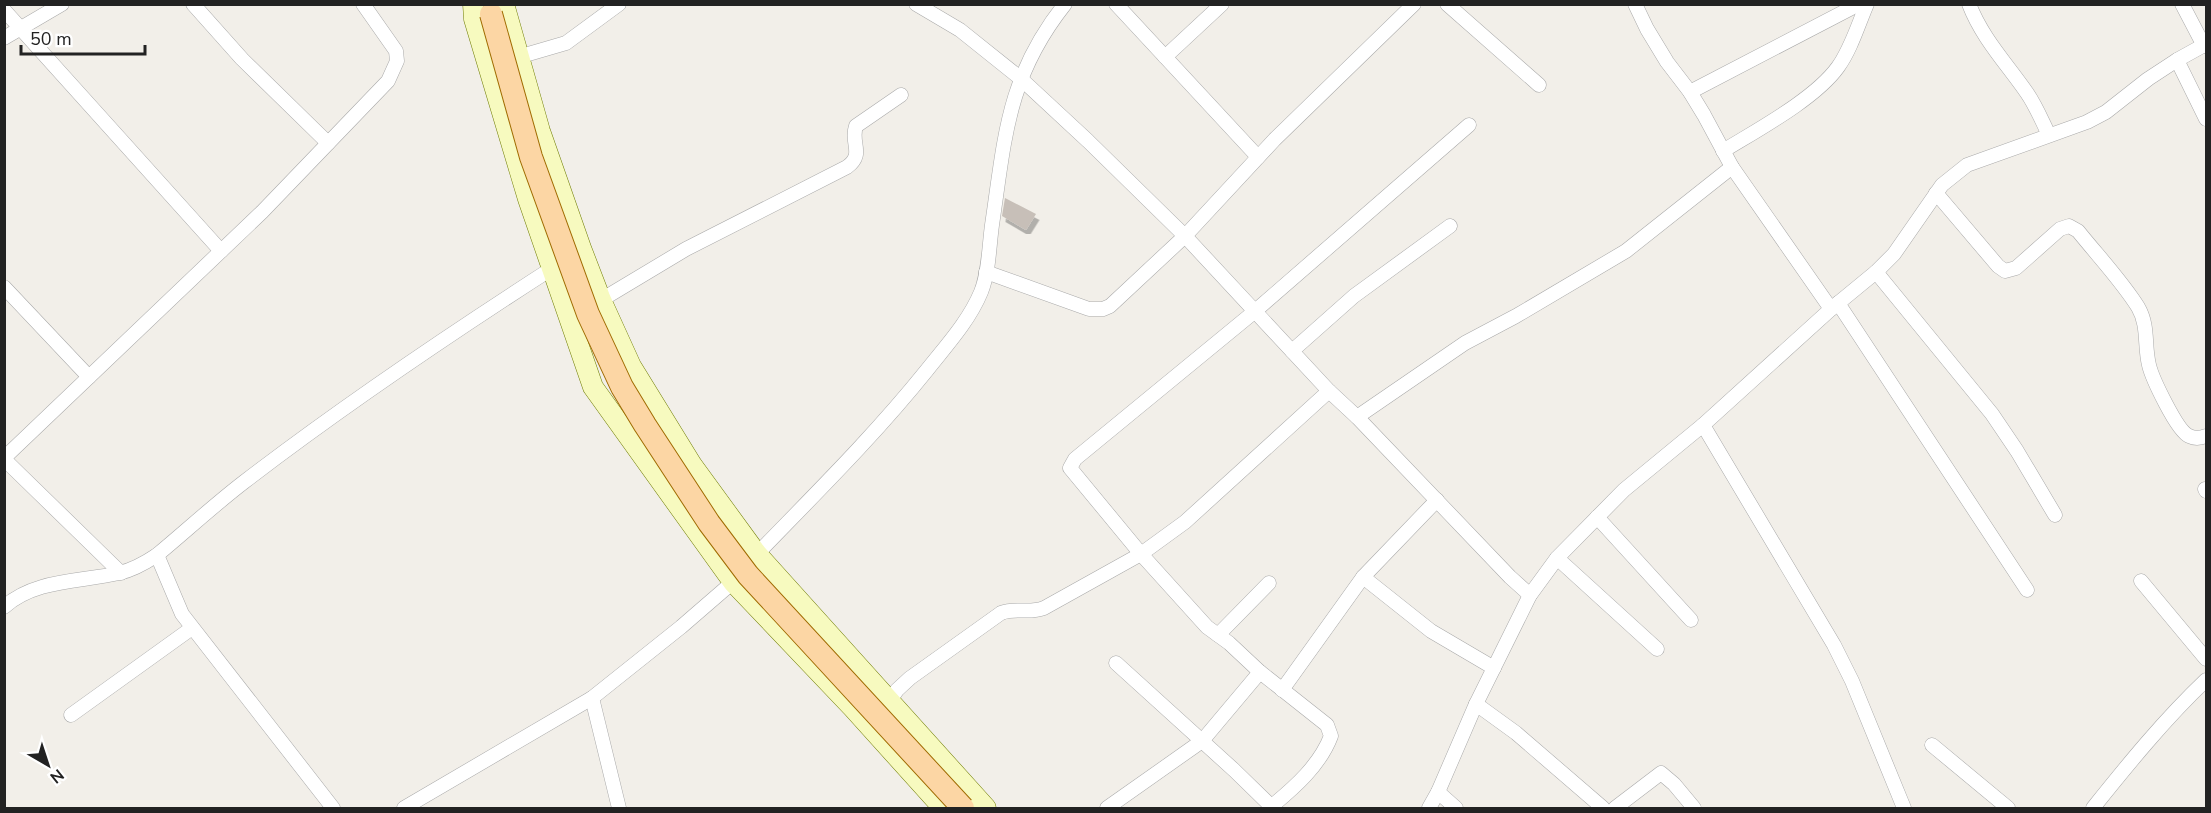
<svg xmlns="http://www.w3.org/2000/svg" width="2211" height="813" viewBox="0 0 2211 813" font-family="'Nunito Sans',sans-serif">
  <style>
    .building { fill: #c7bfb8; filter: url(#shadow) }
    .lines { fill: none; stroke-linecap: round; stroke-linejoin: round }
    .street-casing { stroke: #a9a9a9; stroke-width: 15 }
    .secondary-casing { stroke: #707d05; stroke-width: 21 }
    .street { stroke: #fff; stroke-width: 14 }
    .secondary { stroke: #f7fabf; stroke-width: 20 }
    .primary-bridge-casing { stroke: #a06b00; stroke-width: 24; stroke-linecap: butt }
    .primary-bridge { stroke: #fcd6a4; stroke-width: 22 }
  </style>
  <defs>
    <filter id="shadow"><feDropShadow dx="3.5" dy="6" stdDeviation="0" flood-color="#0004"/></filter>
  </defs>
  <rect width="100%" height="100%" fill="#f2efe9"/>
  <!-- building -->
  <polygon class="building" points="1005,198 1036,214 1026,230 1002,216"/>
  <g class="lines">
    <defs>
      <g id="street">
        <polyline points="193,4 242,59 328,143"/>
        <polyline points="916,4 960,30 1020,78 1088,141 1185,236 1329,391 1357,417 1510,577 1530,595"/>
        <polyline points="1116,4 1258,157"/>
        <polyline points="1447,4 1539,85"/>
        <polyline points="1635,4 1647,29 1667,62 1690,92 1704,115 1732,167 1831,309"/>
        <path d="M1969,4C1982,38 2007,64 2027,93C2036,106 2042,121 2049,135"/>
        <polyline points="2182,4 2204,46"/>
        <polyline points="4,10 221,251"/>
        <polyline points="4,38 62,4"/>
        <polyline points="518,57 566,43 619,4"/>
        <polyline points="1165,57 1222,4"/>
        <polyline points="2177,60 2206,119"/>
        <polyline points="1690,92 1859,4"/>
        <path d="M1723,151C1757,130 1815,99 1838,67C1851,49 1858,25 1867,4"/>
        <path d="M1936,193L1998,266L2005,271L2016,268L2060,229L2069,226L2078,231C2098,256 2121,280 2138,307C2149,326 2144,345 2149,365C2152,378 2177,431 2189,436C2195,439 2201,438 2206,436"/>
        <polyline points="986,272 1089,309 1103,309 1110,306 1185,236 1275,139 1414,4"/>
        <polyline points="1876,272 1992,414 2017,451 2055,515"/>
        <polyline points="4,287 89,377"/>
        <path d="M601,300L686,249L847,167C865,154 850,143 856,126L901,95"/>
        <polyline points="1838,303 2027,590"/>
        <polyline points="1292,351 1354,296 1450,226"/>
        <polyline points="1357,417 1465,343 1516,316 1626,251 1732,167"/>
        <polyline points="1703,425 1834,645 1852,681 1904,808"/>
        <polyline points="4,458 262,212 388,81 397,61 396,51 363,4"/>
        <polyline points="4,459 121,573"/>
        <polyline points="2205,489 2206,491"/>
        <polyline points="1597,517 1691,620"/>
        <path d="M757,554C815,494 874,436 927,370C946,346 969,321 981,292C989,272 989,247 992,225C1005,137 1007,77 1065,4"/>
        <polyline points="157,555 182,614 333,808"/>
        <polyline points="1557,558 1657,649"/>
        <polyline points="1363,577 1431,631 1494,668"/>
        <polyline points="2141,581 2206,659"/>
        <path d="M4,607C35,579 81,582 119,573C133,570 145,563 157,555C186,531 214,505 244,482C343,406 447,336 551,269"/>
        <polyline points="1218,635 1269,583"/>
        <polyline points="1116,663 1234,770 1273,808"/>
        <polyline points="1282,690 1363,577 1437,500"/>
        <polyline points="592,698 619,808"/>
        <path d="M889,702L897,690L910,678L1001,613C1015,607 1029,614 1044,608L1141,554L1185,522L1329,391"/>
        <polyline points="1476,704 1516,733 1603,808"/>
        <polyline points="71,715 192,628"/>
        <polyline points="1932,745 2008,808"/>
        <polyline points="1438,792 1456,808"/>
        <path d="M1272,806C1295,787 1320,765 1331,736L1327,725L1260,672L1229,643L1207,627L1141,554L1070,468L1075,459L1254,312L1469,125"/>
        <polyline points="404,808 592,698 681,627 733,582"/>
        <polyline points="1107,808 1202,741 1260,672"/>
        <polyline points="1429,808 1438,792 1476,704 1530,595 1557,558 1624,490 1703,425 1831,309 1876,272 1894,254 1942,185 1967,165 2087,122 2106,112 2148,79 2177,60 2206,44"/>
        <polyline points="1615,808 1661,773 1674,784 1694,808"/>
        <path d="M2093,808C2129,763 2165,719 2206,680"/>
      </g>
      <g id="secondary">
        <polyline points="473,4 474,19 528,199 593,387 733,582 852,707 943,808"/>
        <polyline points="504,4 540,131 581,248 601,300 631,366 692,465 757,554 986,808"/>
      </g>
    </defs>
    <!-- street casing -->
    <use href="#street" class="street-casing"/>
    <!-- secondary casing -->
    <use href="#secondary" class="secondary-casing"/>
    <!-- street -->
    <use href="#street" class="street"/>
    <!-- secondary -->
    <use href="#secondary" class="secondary"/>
    <defs>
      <polyline id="primary-bridge" points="491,14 531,157 588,314 622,387 645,425 709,523 748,575 963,808"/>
    </defs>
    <!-- primary-bridge casing -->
    <use href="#primary-bridge" class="primary-bridge-casing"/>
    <!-- primary-bridge -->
    <use href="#primary-bridge" class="primary-bridge"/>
  </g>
  <!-- border -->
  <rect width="2211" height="813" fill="none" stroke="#222222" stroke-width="12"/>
  <!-- north arrow -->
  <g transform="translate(48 765) rotate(141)" stroke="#ffffff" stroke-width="4.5" paint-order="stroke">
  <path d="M0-4.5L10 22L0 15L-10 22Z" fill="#222222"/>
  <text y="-9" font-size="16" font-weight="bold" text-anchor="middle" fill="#222222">N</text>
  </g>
  <!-- scale -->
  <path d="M21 45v9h124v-9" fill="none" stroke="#222222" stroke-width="3"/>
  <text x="30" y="45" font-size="18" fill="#222222" stroke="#ffffff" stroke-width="4.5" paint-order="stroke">50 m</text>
</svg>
